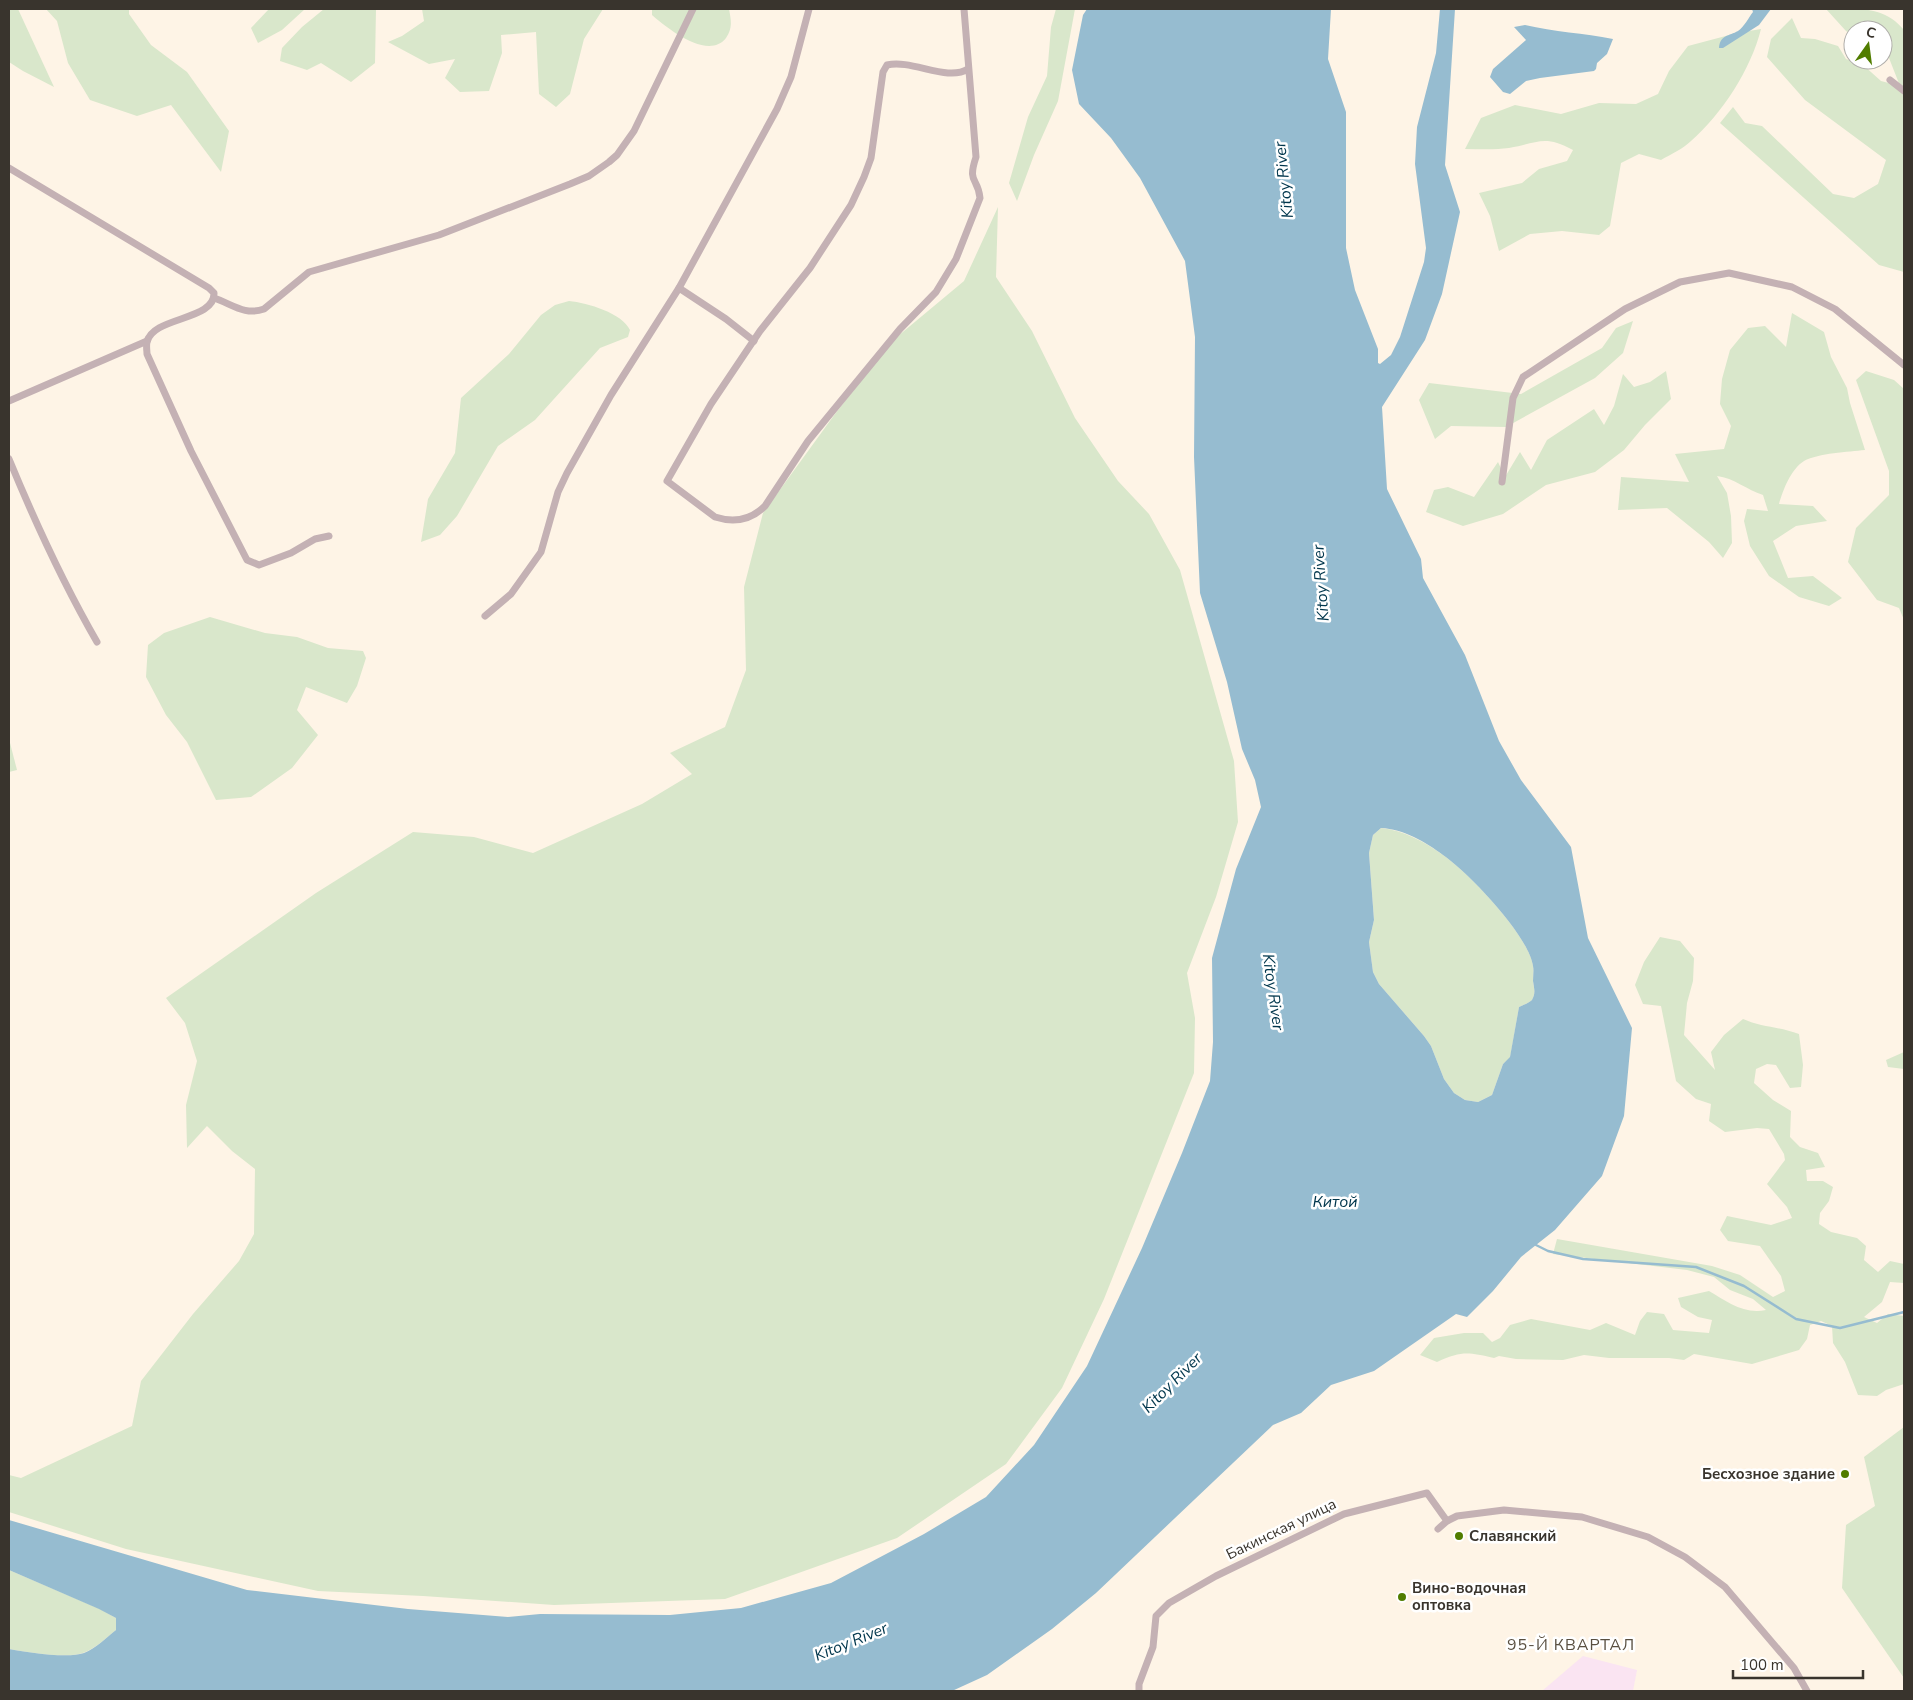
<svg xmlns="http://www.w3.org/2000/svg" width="1913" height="1700" viewBox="0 0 1913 1700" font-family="'Nunito Sans',sans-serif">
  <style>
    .education { fill: #fae4f2 }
    .green { fill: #d9e7cb }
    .water { fill: #96bcd0; fill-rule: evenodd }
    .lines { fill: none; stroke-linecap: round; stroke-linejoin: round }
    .stream { stroke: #96bcd0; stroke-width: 2.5 }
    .street { stroke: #c4b1b4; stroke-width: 7 }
    .poi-dot { fill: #517d00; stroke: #fff; stroke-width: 2 }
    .labels { text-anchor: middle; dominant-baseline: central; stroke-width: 5; stroke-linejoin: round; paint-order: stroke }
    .poi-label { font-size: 15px; font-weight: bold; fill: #39342d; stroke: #fff; text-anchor: start }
    .street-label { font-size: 15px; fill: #39342d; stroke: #fff }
    .water-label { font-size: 16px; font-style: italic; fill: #00364c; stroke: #fff }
    .neighbourhood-label { font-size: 16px; letter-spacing: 1px; fill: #594f40; stroke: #fff }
  </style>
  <rect width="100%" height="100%" fill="#fef4e6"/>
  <!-- education -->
  <polygon class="education" points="1583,1656 1637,1670 1633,1691 1542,1691"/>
  <!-- green -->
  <g class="green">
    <polygon points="9,9 18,9 54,87 23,71 9,62"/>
    <polygon points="46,9 129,9 129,14 151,45 187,72 229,131 221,172 171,105 137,116 90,100 68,63 57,21"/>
    <polygon points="269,9 305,9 282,30 258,43 251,28"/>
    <polygon points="324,9 376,9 375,63 351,82 321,63 307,70 280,61 282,48 302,27"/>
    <polygon points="422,9 603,9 584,39 570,94 556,107 539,94 536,32 501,35 502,53 489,91 460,92 445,78 455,59 429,64 388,42 402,36 424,21"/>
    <path d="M652,9H729C731,20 733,28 726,38C708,61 667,28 652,15Z"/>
    <polygon points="1056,9 1075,9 1058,101 1034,155 1017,201 1009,183 1028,117 1047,76 1051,27"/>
    <path d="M1826,9C1856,9 1884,5 1904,30V272L1879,265L1720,123L1733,107L1745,123L1762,126L1833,194L1854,198L1878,184L1886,160L1805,100L1767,57L1771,39L1792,18L1801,38L1815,39L1838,46L1846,59L1862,64L1881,81L1900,86L1889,58L1883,54V30H1853V35L1846,31Z"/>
    <path d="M1761,29C1751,69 1722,114 1691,141C1683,149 1671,154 1661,160L1639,154L1621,163L1610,226L1599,235L1562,231L1530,234L1499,251L1490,216L1479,193L1522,183L1539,169L1567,161L1573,150C1544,134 1538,143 1509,148C1495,150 1479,149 1465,149L1481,118L1515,105L1561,114L1599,103L1636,104L1658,94L1669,71L1688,46L1737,33Z"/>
    <polygon points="998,207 996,277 1032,331 1075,418 1118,481 1149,514 1180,570 1234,761 1238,822 1216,897 1187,973 1195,1018 1194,1073 1104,1299 1062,1388 1006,1464 897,1538 725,1599 554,1605 423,1596 318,1591 126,1549 9,1512 9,1475 21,1478 132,1426 141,1381 193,1314 239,1261 254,1234 255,1169 232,1151 207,1126 187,1148 186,1105 197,1061 185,1023 166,998 316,893 413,832 474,837 533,853 642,804 692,774 670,753 725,727 746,670 744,587 763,513 835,414 892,341 964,281"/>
    <path d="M569,301C588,303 622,313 630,330L628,337L600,348L535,420L498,446L457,516L440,535L421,542L428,499L455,453L461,398L509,354L541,315L555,305Z"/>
    <path d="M1792,313L1824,332L1831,357L1847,388L1850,403L1865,450C1848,452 1819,453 1804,461C1791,469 1783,490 1779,504L1813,506L1827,521L1796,526L1773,541L1788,578L1813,576L1842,598L1829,606L1799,597L1769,576L1750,546L1744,521L1747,509L1768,511L1763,495C1747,490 1734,478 1717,476L1727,493L1731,516L1732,543L1723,558L1709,542L1667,508L1618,510L1621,477L1689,482L1675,454L1724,449L1731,426L1720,404L1722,379L1730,350L1748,328L1765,326L1786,347Z"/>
    <polygon points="1633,321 1623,353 1595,378 1506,427 1451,426 1435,439 1419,400 1429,383 1521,394 1602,348 1616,328"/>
    <polygon points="1666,371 1671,399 1645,425 1624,450 1595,472 1546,485 1503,514 1463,526 1426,512 1434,490 1448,487 1474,497 1498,462 1505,477 1520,452 1531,470 1547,440 1594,409 1604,425 1614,406 1623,374 1634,387 1650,382"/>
    <polygon points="1866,371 1894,380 1904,389 1904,620 1899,608 1877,600 1848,562 1856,528 1889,495 1889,471 1856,380"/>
    <polygon points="210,617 265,633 297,637 328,648 363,651 366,658 357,686 347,703 306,687 297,710 318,735 292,768 251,797 216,800 187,742 166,715 146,677 148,645 164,633"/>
    <polygon points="9,739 17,770 9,772"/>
    <path d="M1381,828C1403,830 1425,842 1443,855C1468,872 1529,936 1533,966C1534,971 1533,977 1533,982C1534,988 1536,993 1532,1000C1529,1003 1523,1005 1519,1007L1510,1058L1503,1064L1492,1095L1478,1102L1465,1100L1454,1093L1444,1079L1431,1046L1424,1036L1379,984L1373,972L1369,942L1374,920L1369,853L1373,835Z"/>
    <path d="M1660,937L1680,941L1694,958L1693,981L1687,1003L1684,1035L1715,1070L1711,1052L1724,1035L1743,1019C1761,1027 1780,1027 1799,1034L1803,1065L1801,1087L1790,1088L1776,1065L1767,1064L1756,1069L1754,1083L1773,1100L1791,1111L1790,1137L1800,1147L1818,1153L1825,1167L1806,1170L1807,1181H1823L1833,1187L1829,1201L1820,1213L1819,1224L1831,1232L1857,1238L1866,1246L1864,1260L1878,1272L1890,1261L1904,1264V1283L1890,1282L1882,1302L1864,1317L1877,1323L1888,1314L1904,1316V1384L1886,1390L1877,1396L1858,1395L1845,1362L1833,1343L1832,1326L1821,1321L1810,1325L1807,1339L1799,1350L1752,1364L1694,1354L1684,1360L1669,1358H1609L1584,1355L1563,1360L1516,1359L1499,1356L1494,1358C1467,1352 1462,1351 1437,1362L1420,1355L1434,1338L1464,1333H1483L1492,1342L1500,1338L1510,1325L1531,1319L1590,1330L1606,1323L1635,1335L1640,1321L1647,1312L1664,1314L1673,1330L1709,1333L1712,1320L1698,1317L1681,1307L1678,1298L1709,1291C1726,1301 1744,1315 1766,1310L1753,1299L1730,1290L1714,1277L1687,1270L1553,1254L1557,1239L1712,1266L1740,1275L1773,1297L1785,1291L1781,1276L1760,1246L1728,1241L1720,1230L1727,1216L1771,1225L1792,1218L1787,1207L1767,1184L1785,1160L1784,1154L1769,1129L1757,1128L1725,1132L1709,1121L1711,1104L1696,1099L1676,1081L1661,1006L1643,1004L1635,985L1644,962Z"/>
    <polygon points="1904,1052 1904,1069 1888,1067 1886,1060"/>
    <polygon points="1904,1427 1904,1678 1842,1588 1846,1525 1875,1506 1864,1457"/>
    <path d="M9,1570L100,1609L116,1618V1630C106,1638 96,1648 83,1653C67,1659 27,1652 9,1649Z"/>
  </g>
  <!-- water -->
  <g class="water">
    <path d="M1087,9H1331L1328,59L1346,112V248L1355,290L1378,349V363L1380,364L1391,355L1400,337L1424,262L1426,248L1415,164L1417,127L1436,53L1440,9H1455L1445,165L1460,212L1442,294L1425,340L1382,407L1387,489L1421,559L1423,578L1465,655L1499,741L1521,780L1571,847L1588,938L1632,1028L1624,1116L1602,1176L1555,1230L1521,1257L1493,1291L1467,1317L1456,1314L1374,1371L1331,1385L1301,1413L1273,1425L1096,1593L1052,1629L987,1675L952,1691H9V1649C27,1652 67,1659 84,1653C96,1648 106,1638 116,1630V1618L99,1609L9,1570V1520L247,1590L408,1609L508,1617L540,1614L670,1615L741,1608L831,1583L924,1534L986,1497L1034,1445L1087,1366L1142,1248L1182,1153L1210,1081L1213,1042L1212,958L1236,869L1261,807L1255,780L1242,749L1227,682L1200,593L1194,457L1195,337L1185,261L1140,178L1111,138L1079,104L1072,70L1083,15ZM1381,828C1403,829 1426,842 1443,855C1468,872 1529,936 1533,966C1534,971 1533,976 1533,981C1534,988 1536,993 1532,1000C1529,1003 1523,1005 1519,1007L1510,1057L1503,1064L1492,1095L1478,1102L1465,1100L1454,1093L1444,1079L1431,1046L1424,1036L1379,984L1373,972L1369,942L1374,920L1369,853L1373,835Z"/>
    <path d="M1752,9H1771L1759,25L1723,48H1719C1720,35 1729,36 1738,31C1744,27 1749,17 1753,12Z"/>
    <path d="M1525,25C1554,32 1584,33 1613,39L1607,54L1597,63L1596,69L1594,71L1540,78L1526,81L1510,94L1503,92L1490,77L1493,69L1526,40L1514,27Z"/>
  </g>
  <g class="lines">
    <!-- stream -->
    <polyline class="stream" points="1536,1245 1548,1251 1583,1259 1696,1267 1744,1286 1796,1319 1840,1328 1904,1312"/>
    <!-- street -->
    <g class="street">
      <path d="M964,9L976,157C967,184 978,177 980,198L956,259L936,292L900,329L808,441L765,506C751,520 734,523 715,517L667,481L711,404L760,331L810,268L851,205L864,177L871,158L883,72L887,65C912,59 947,82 968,69"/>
      <polyline points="1890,80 1904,91"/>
      <path d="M9,168L209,288L214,293C215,321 153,316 147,342C146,346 147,351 147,354L191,451L247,560L259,565L291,553L315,539L329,536"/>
      <polyline points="679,288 726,319 754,341"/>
      <path d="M214,298C232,304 245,316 264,309L309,272L439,235L570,184L589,176L609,162L617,155L634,131L693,9"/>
      <polyline points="9,401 147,341"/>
      <path d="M9,459C35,522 63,583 97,642"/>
      <polyline points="1502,482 1513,398 1523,377 1625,309 1680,282 1729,273 1792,287 1835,309 1904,365"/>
      <polyline points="485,616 511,594 541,552 558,492 567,473 611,395 679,288 777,109 791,77 809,9"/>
      <polyline points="1438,1529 1447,1521 1457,1516 1504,1510 1582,1517 1648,1537 1685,1557 1725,1587 1794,1668 1807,1691"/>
      <polyline points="1139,1691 1139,1684 1153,1647 1156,1616 1169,1603 1216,1576 1344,1514 1427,1493 1447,1521"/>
    </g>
  </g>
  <!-- markers -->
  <g class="poi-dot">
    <circle cx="1845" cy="1474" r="5"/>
    <circle cx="1459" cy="1536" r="5"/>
    <circle cx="1402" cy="1597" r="5"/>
  </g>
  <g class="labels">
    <!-- poi labels -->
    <g class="poi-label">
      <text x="1835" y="1474" text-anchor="end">Бесхозное здание</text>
      <text x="1469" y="1536">Славянский</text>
      <text x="1412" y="1588">Вино-водочная<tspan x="1412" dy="17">оптовка</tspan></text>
    </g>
    <!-- street labels -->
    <g class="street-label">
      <text transform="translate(1281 1529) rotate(-26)">Бакинская улица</text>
    </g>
    <!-- water labels -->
    <g class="water-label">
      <text transform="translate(1284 180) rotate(-96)">Kitoy River</text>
      <text transform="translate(1321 583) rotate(-94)">Kitoy River</text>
      <text transform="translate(1273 992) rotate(82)">Kitoy River</text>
      <text x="1335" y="1202">Китой</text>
      <text transform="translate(1172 1383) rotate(-45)">Kitoy River</text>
      <text transform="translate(851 1642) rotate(-22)">Kitoy River</text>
    </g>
    <!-- neighbourhood labels -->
    <g class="neighbourhood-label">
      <text x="1571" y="1645">95-Й КВАРТАЛ</text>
    </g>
  </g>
  <!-- border -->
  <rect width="1913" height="1700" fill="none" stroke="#39342d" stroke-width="20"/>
  <!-- north arrow -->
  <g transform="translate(1868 45) rotate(14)"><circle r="24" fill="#ffffff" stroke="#b0aeab"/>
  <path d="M0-4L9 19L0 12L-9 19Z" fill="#517d00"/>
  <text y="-8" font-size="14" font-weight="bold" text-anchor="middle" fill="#39342d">С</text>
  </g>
  <!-- scale -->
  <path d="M1733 1670v8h130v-8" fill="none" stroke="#39342d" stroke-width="2.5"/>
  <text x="1740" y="1670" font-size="15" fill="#39342d" stroke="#ffffff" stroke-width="4" paint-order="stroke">100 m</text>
</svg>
